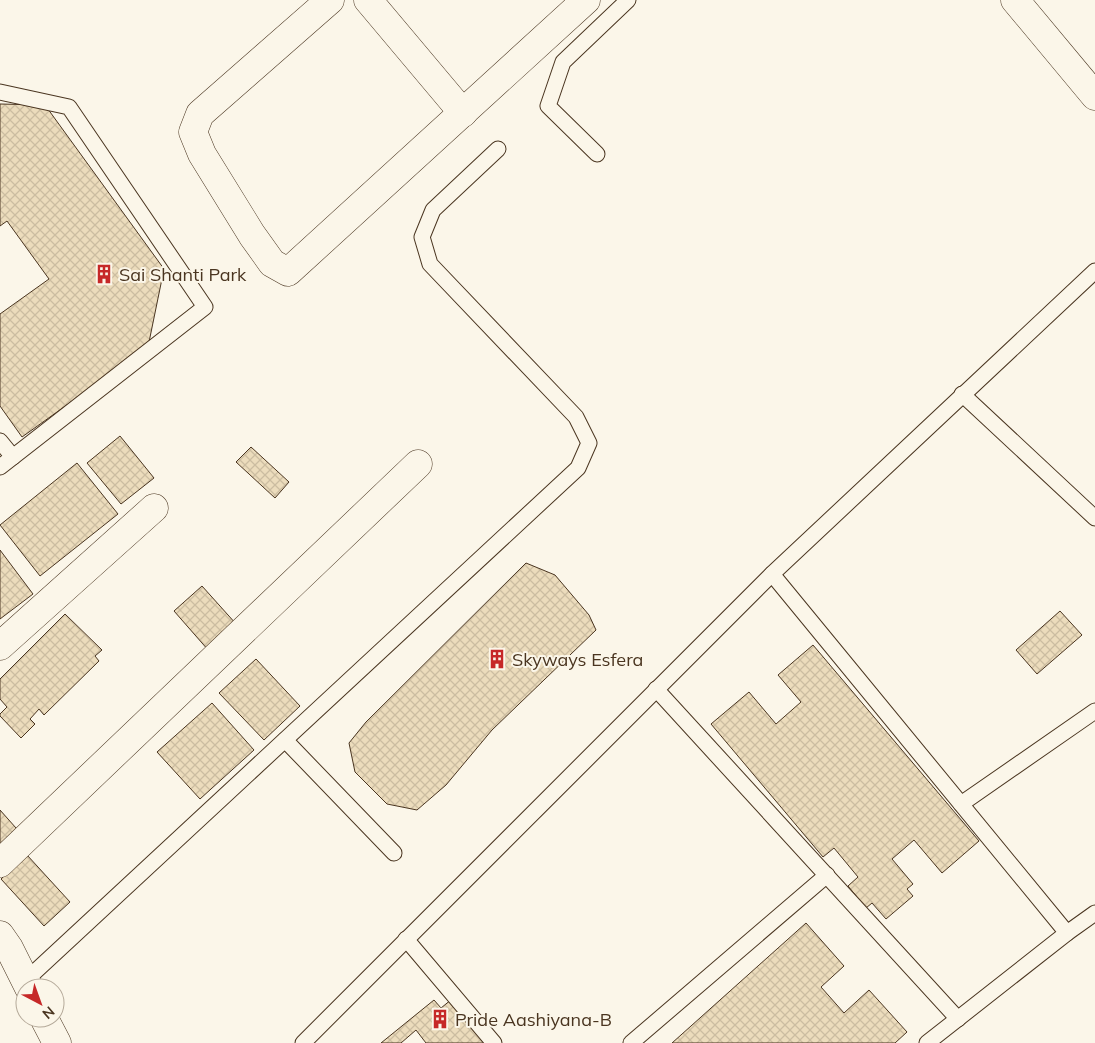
<svg xmlns="http://www.w3.org/2000/svg" width="1095" height="1043" viewBox="0 0 1095 1043" font-family="Mulish,sans-serif">
  <style>
    .building { fill: url(#building-cross-hatch); stroke: #4a3520 }
    .lines { fill: none; stroke-linecap: round; stroke-linejoin: round }
    .service-casing { stroke: #4a3520; stroke-width: 17 }
    .minor-casing { stroke: #4a3520; stroke-width: 29 }
    .tertiary-casing { stroke: #4a3520; stroke-width: 29 }
    .service { stroke: #fbf6e9; stroke-width: 15 }
    .minor { stroke: #fbf6e9; stroke-width: 28 }
    .tertiary { stroke: #fbf6e9; stroke-width: 28 }
    .labels { text-anchor: middle; dominant-baseline: central; stroke-width: 4; stroke-linejoin: round; paint-order: stroke }
    .poi-label { font-size: 18px; fill: #4a3520; stroke: #fbf6e9; text-anchor: start }
  </style>
  <defs>
    <pattern id="building-cross-hatch" width="8" height="8" patternUnits="userSpaceOnUse" patternTransform="scale(1.25)"><rect width="8" height="8" fill="#ecdcbc"/><path d="M0 0l8 8M0 8l8-8" fill="none" stroke="#ccbda1"/></pattern>
  </defs>
  <rect width="100%" height="100%" fill="#fbf6e9"/>
  <!-- building -->
  <g class="building">
    <polygon points="0,104 45,105 164,269 148,347 22,437 0,406 0,314 49,279 7,221 0,226"/>
    <polygon points="120,436 154,478 121,504 87,463"/>
    <polygon points="251,447 289,482 275,498 236,462"/>
    <polygon points="77,463 118,514 40,576 0,525"/>
    <polygon points="0,550 33,594 0,619"/>
    <polygon points="526,563 555,575 589,615 596,630 492,730 446,785 417,810 387,804 355,772 349,743 366,722"/>
    <polygon points="202,586 237,625 209,651 174,611"/>
    <polygon points="1060,611 1082,635 1037,674 1016,650"/>
    <polygon points="65,614 102,650 95,656 99,661 44,715 39,709 30,719 35,724 21,738 0,716 0,714 7,707 0,699 0,679"/>
    <polygon points="813,645 979,841 942,873 914,840 892,859 913,884 907,889 913,896 886,919 872,903 866,908 848,886 858,877 834,848 823,857 711,724 749,692 776,724 801,702 778,675"/>
    <polygon points="256,659 300,706 264,740 219,693"/>
    <polygon points="212,703 254,750 200,799 157,752"/>
    <polygon points="0,810 24,837 0,858"/>
    <polygon points="27,855 70,902 44,926 1,879"/>
    <polygon points="806,923 844,966 821,987 844,1013 869,990 907,1032 895,1043 672,1043"/>
    <polygon points="452,999 488,1043 426,1043 416,1030 401,1043 381,1043 434,1000 441,1008"/>
  </g>
  <g class="lines">
    <defs>
      <g id="service">
        <polyline points="0,92 69,107 205,307 0,467"/>
        <polyline points="597,154 548,106 563,62 628,0"/>
        <polyline points="962,394 1095,518"/>
        <polyline points="0,441 13,457"/>
        <polyline points="772,574 1067,933 1095,913"/>
        <polyline points="656,689 958,1019"/>
        <polyline points="285,740 394,853"/>
        <polyline points="961,804 1095,711"/>
        <polyline points="406,939 494,1043"/>
        <polyline points="25,981 578,468 589,443 576,417 430,264 422,237 433,210 498,149"/>
        <polyline points="303,1043 772,574 1095,271"/>
        <polyline points="631,1043 827,875"/>
        <polyline points="927,1043 1067,933"/>
      </g>
      <g id="minor">
        <polyline points="330,0 200,114 193,132 202,154 252,235 272,263 288,272 586,0"/>
        <polyline points="368,0 463,113"/>
        <polyline points="0,646 154,508"/>
        <polyline points="0,863 418,464"/>
      </g>
      <g id="tertiary">
        <polyline points="1015,0 1095,96"/>
        <polyline points="0,935 9,948 29,988"/>
        <polyline points="44,1018 57,1043"/>
      </g>
    </defs>
    <!-- service casing -->
    <use href="#service" class="service-casing"/>
    <!-- minor casing -->
    <use href="#minor" class="minor-casing"/>
    <!-- tertiary casing -->
    <use href="#tertiary" class="tertiary-casing"/>
    <!-- service -->
    <use href="#service" class="service"/>
    <!-- minor -->
    <use href="#minor" class="minor"/>
    <!-- tertiary -->
    <use href="#tertiary" class="tertiary"/>
  </g>
  <!-- icons -->
  <defs>
    <symbol id="building-bare" viewBox="-9 -9 18 18"><path d="M-4-6H4V6H1V3H-1V6H-4ZM-2.5-4.3h1.7v1.8h-1.7ZM.8-4.3h1.7v1.8H.8ZM-2.5-1h1.7V.8h-1.7ZM.8-1h1.7V.8H.8Z" fill="#c62828" stroke="#fbf6e9" stroke-width="2.5" paint-order="stroke"/></symbol>
  </defs>
  <g fill-rule="evenodd">
    <use href="#building-bare" x="90" y="260" width="28" height="28"/>
    <use href="#building-bare" x="483" y="645" width="28" height="28"/>
    <use href="#building-bare" x="426" y="1005" width="28" height="28"/>
  </g>
  <g class="labels">
    <!-- poi labels -->
    <g class="poi-label">
      <text x="119" y="274">Sai Shanti Park</text>
      <text x="512" y="659">Skyways Esfera</text>
      <text x="455" y="1019">Pride Aashiyana-B</text>
    </g>
  </g>
  <!-- north arrow -->
  <g transform="translate(40 1003) rotate(139)"><circle r="24" fill="#fbf6e9" stroke="#b4a999"/>
  <path d="M0-4L9 19L0 12L-9 19Z" fill="#c62828"/>
  <text y="-8" font-size="14" font-weight="bold" text-anchor="middle" fill="#4a3520">N</text>
  </g>
</svg>
